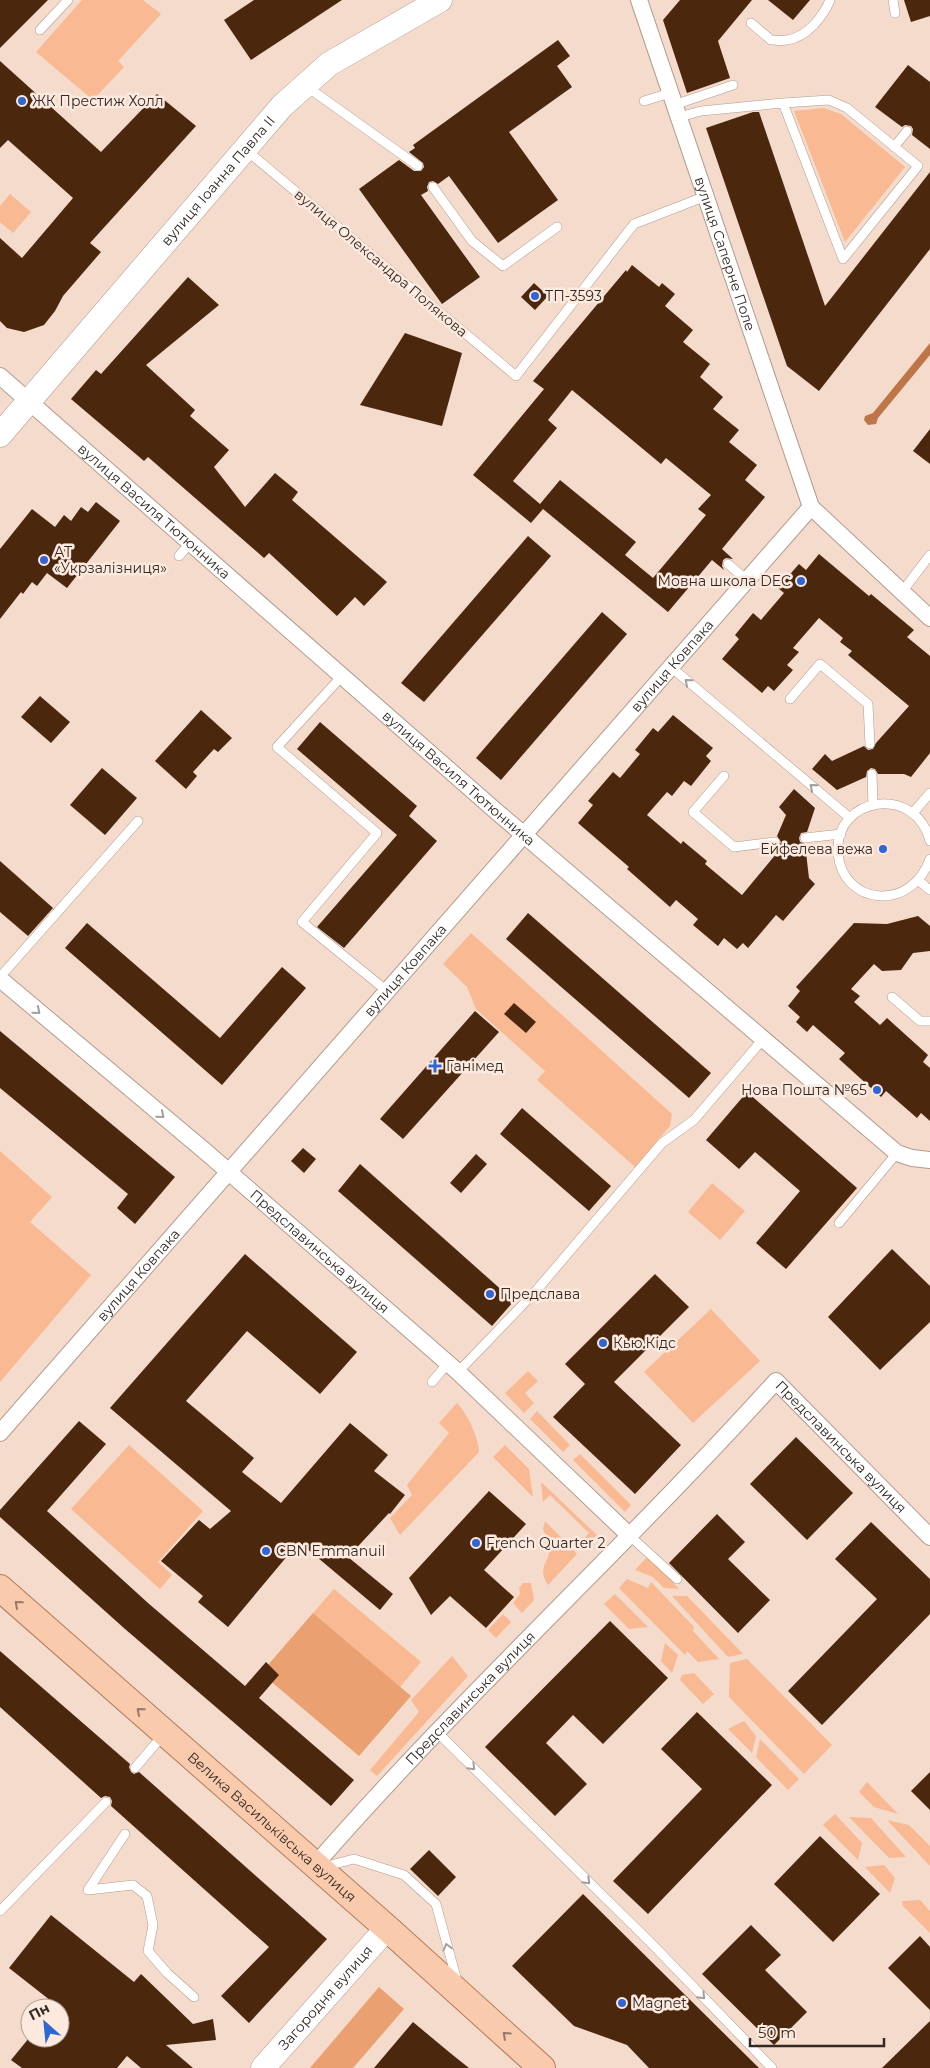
<svg xmlns="http://www.w3.org/2000/svg" width="930" height="2068" viewBox="0 0 930 2068" font-family="Montserrat,sans-serif">
  <style>
    .green { fill: #f9b992 }
    .forest { fill: #eaa070 }
    .water { fill: #be7648 }
    .building { fill: #4b270e; fill-rule: evenodd }
    .lines { fill: none; stroke-linecap: round; stroke-linejoin: round }
    .lane-casing { stroke: #b29b8d; stroke-width: 10 }
    .street-casing { stroke: #b29b8d; stroke-width: 18 }
    .secondary-casing { stroke: #b29b8d; stroke-width: 25 }
    .primary-casing { stroke: #b27a58; stroke-width: 28 }
    .lane { stroke: #fff; stroke-width: 9 }
    .street { stroke: #fff; stroke-width: 16 }
    .secondary { stroke: #fff; stroke-width: 24 }
    .primary { stroke: #facaac; stroke-width: 26 }
    .oneway { stroke: #a39f9c }
    .oneway2 { stroke: #967a68 }
    .poi-dot { fill: #3065d4; stroke: #fde9dd; stroke-width: 2 }
    .labels { text-anchor: middle; dominant-baseline: central; stroke-width: 5; stroke-linejoin: round; paint-order: stroke }
    .poi-label { font-size: 14px; fill: #322924; stroke: #fde9dd; text-anchor: start }
    .street-label { font-size: 14px; fill: #322924; stroke: #fde9dd }
  </style>
  <rect width="100%" height="100%" fill="#f4dbcc"/>
  <!-- green -->
  <g class="green">
    <polygon points="82,0 143,0 161,14 118,61 124,67 93,100 36,52"/>
    <polygon points="824,108 841,114 905,167 845,242 794,111"/>
    <polygon points="10,194 31,212 13,233 0,222 0,206"/>
    <polygon points="471,933 672,1114 670,1126 635,1167 537,1080 545,1071 476,1009 467,987 443,964"/>
    <polygon points="0,1151 52,1197 30,1222 91,1275 0,1382"/>
    <polygon points="712,1183 745,1211 720,1240 688,1212"/>
    <polygon points="711,1309 760,1361 693,1423 644,1372"/>
    <polygon points="528,1371 538,1381 525,1393 534,1403 524,1413 505,1393"/>
    <path d="M457,1403C468,1415 478,1436 479,1452L400,1535L390,1518L412,1495L407,1485L449,1433L439,1423Z"/>
    <polygon points="537,1411 570,1445 563,1452 530,1419"/>
    <polygon points="129,1445 203,1511 158,1562 172,1575 160,1589 71,1509"/>
    <polygon points="505,1445 529,1469 533,1497 493,1457"/>
    <polygon points="580,1454 631,1505 625,1512 573,1460"/>
    <polygon points="541,1482 597,1535 587,1544 583,1540 589,1533 550,1495 543,1502"/>
    <path d="M545,1521L577,1554L548,1585C536,1566 550,1563 550,1547C550,1540 545,1535 543,1529Z"/>
    <polygon points="648,1556 679,1589 664,1588 653,1577 635,1570"/>
    <polygon points="627,1579 648,1588 651,1582 694,1627 693,1631 719,1659 698,1662 687,1651 685,1655 619,1588"/>
    <polygon points="523,1583 531,1583 534,1600 522,1613 513,1603 520,1594 519,1588"/>
    <polygon points="334,1589 421,1662 400,1687 313,1613"/>
    <polygon points="615,1594 648,1627 629,1629 604,1604"/>
    <polygon points="672,1596 687,1596 743,1654 728,1657"/>
    <polygon points="503,1614 511,1622 496,1638 488,1630"/>
    <polygon points="665,1643 678,1655 672,1673 661,1661"/>
    <polygon points="452,1656 468,1676 377,1776 370,1770 419,1712 411,1700"/>
    <polygon points="747,1659 832,1745 804,1774 729,1697 730,1663"/>
    <polygon points="694,1673 714,1694 703,1704 680,1680 682,1675"/>
    <polygon points="744,1721 756,1736 752,1753 728,1729"/>
    <polygon points="760,1739 799,1779 788,1790 756,1757"/>
    <polygon points="867,1782 898,1814 874,1807 859,1792"/>
    <polygon points="835,1814 862,1843 858,1860 823,1825"/>
    <polygon points="849,1817 871,1818 906,1857 889,1858"/>
    <polygon points="887,1820 909,1825 930,1846 930,1866"/>
    <polygon points="884,1865 895,1878 890,1893 865,1867"/>
    <polygon points="920,1900 930,1911 930,1933 903,1906 902,1901"/>
  </g>
  <!-- forest -->
  <g class="forest">
    <polygon points="313,1613 411,1696 359,1756 261,1673"/>
    <polygon points="379,1987 404,2009 353,2068 310,2068"/>
  </g>
  <!-- water -->
  <polygon class="water" points="930,343 930,355 878,418 876,424 868,425 864,420 865,416 873,413"/>
  <!-- building -->
  <g class="building">
    <polygon points="0,0 48,0 0,48"/>
    <polygon points="254,0 342,0 251,60 224,20"/>
    <polygon points="680,0 752,0 718,41 730,78 687,93 663,20"/>
    <polygon points="768,0 810,0 793,20"/>
    <polygon points="904,0 930,0 930,16 911,22"/>
    <polygon points="558,40 570,56 557,66 572,87 509,132 558,200 498,243 449,176 438,184 433,181 429,182 427,187 428,191 421,195 480,277 442,304 359,189 399,160 414,171 421,171 424,167 423,163 409,152 415,148 413,145"/>
    <polygon points="0,61 101,152 157,94 196,126 90,243 101,252 63,296 55,311 44,325 24,332 7,328 0,321 0,238 22,258 73,198 8,140 0,148"/>
    <polygon points="908,65 930,82 930,149 912,135 913,129 911,126 905,125 902,127 875,107"/>
    <polygon points="753,112 759,112 825,306 930,172 930,249 819,391 787,366 706,128"/>
    <path d="M632,265L659,287L662,283L675,294L665,306L693,330L683,342L710,364L700,377L723,397L713,409L739,430L729,442L757,465L745,480L765,497L722,549L733,559L726,558L723,560L722,566L724,570L712,560L668,612L543,509L531,523L473,475L544,389L533,381L626,270L627,272ZM572,390L661,464L666,458L711,495L698,509L706,515L653,578L625,555L636,542L560,480L540,504L513,481L557,428L548,420Z"/>
    <polygon points="188,277 219,305 146,365 195,410 190,416 229,450 214,467 245,507 275,473 298,492 292,500 387,582 364,606 355,597 337,616 269,553 264,558 148,457 144,461 71,399 96,370 101,374"/>
    <polygon points="534,283 548,296 535,310 521,297"/>
    <polygon points="405,333 462,353 442,426 360,405"/>
    <polygon points="930,429 930,464 913,451"/>
    <polygon points="96,502 120,521 67,588 47,573 37,586 32,582 23,594 21,592 0,619 0,549 32,509 55,527 64,515 71,521 81,507 88,512"/>
    <polygon points="528,536 551,556 424,702 401,683"/>
    <polygon points="819,554 869,596 871,594 914,630 907,637 930,656 930,753 911,777 904,774 878,774 875,769 871,768 867,771 866,777 837,790 812,769 825,754 832,761 864,746 868,750 873,749 876,743 909,706 848,655 852,651 840,642 843,638 819,618 793,648 799,652 787,665 793,670 774,691 768,686 762,693 722,659 739,639 735,635 753,613 761,620 784,593 778,588 799,564 806,570"/>
    <polygon points="602,612 627,634 501,780 476,758"/>
    <polygon points="40,696 70,722 51,743 21,717"/>
    <polygon points="201,710 232,738 218,752 214,749 193,772 197,776 186,789 155,761"/>
    <polygon points="673,715 713,748 706,756 711,761 691,786 684,781 672,796 667,792 647,815 681,844 683,841 707,861 705,864 742,895 776,854 775,848 779,847 781,842 777,836 786,815 779,807 794,789 815,808 807,832 801,833 799,838 800,842 805,844 809,878 815,884 783,921 776,915 748,948 743,943 737,949 724,938 718,946 693,925 698,919 676,900 670,907 627,869 629,867 578,823 593,805 588,801 613,772 620,778 640,754 635,750 653,728 658,732"/>
    <polygon points="320,722 417,806 409,816 437,841 344,948 317,927 397,835 297,749"/>
    <polygon points="102,768 137,798 105,835 70,805"/>
    <polygon points="0,861 53,908 28,936 0,912"/>
    <polygon points="528,913 711,1073 689,1098 506,939"/>
    <polygon points="918,916 930,926 930,951 913,953 901,970 882,971 874,964 851,989 860,996 854,1002 880,1025 887,1018 928,1055 923,1062 930,1068 930,1121 921,1113 917,1118 886,1091 881,1097 839,1059 845,1053 813,1025 807,1032 796,1022 800,1017 788,1006 800,991 796,987 854,923 887,924"/>
    <polygon points="87,923 220,1038 282,967 306,988 222,1085 65,948"/>
    <polygon points="514,1003 536,1022 526,1033 504,1014"/>
    <polygon points="475,1011 499,1032 403,1139 380,1119"/>
    <polygon points="0,1031 175,1177 135,1224 117,1208 128,1194 0,1088"/>
    <polygon points="747,1092 857,1188 786,1269 756,1243 800,1191 755,1152 739,1169 706,1140"/>
    <polygon points="522,1108 611,1186 589,1211 500,1134"/>
    <polygon points="303,1148 316,1159 304,1173 291,1161"/>
    <polygon points="476,1154 487,1164 461,1193 450,1183"/>
    <polygon points="360,1164 514,1301 492,1326 338,1191"/>
    <polygon points="892,1249 930,1286 930,1322 880,1370 828,1317"/>
    <polygon points="245,1254 357,1352 320,1394 247,1331 186,1401 254,1458 242,1472 281,1503 350,1423 388,1455 374,1471 405,1495 390,1514 389,1513 348,1557 393,1594 380,1610 299,1542 228,1627 198,1602 203,1596 161,1561 199,1520 210,1529 231,1511 110,1408"/>
    <polygon points="655,1274 689,1307 614,1382 681,1445 635,1494 553,1417 585,1384 565,1364"/>
    <polygon points="79,1421 106,1444 47,1511 148,1603 245,1686 266,1662 279,1675 259,1698 354,1780 331,1806 125,1629 0,1517 0,1510"/>
    <polygon points="796,1437 853,1493 807,1540 750,1484"/>
    <polygon points="489,1491 526,1524 484,1570 514,1597 486,1628 450,1596 431,1615 409,1578"/>
    <polygon points="717,1514 745,1542 728,1559 770,1600 738,1633 669,1563"/>
    <polygon points="871,1522 930,1579 930,1614 822,1725 788,1691 877,1599 835,1559"/>
    <polygon points="610,1621 668,1678 603,1744 573,1715 546,1743 587,1784 555,1816 485,1747"/>
    <polygon points="0,1651 130,1764 129,1767 131,1772 134,1774 139,1772 327,1939 249,2023 221,1996 269,1947 111,1806 112,1801 110,1797 105,1796 101,1798 0,1707"/>
    <polygon points="697,1712 772,1785 648,1914 613,1881 702,1789 661,1749"/>
    <polygon points="930,1772 930,1810 911,1791"/>
    <polygon points="820,1836 880,1894 833,1942 774,1884"/>
    <polygon points="429,1850 456,1877 438,1896 410,1869"/>
    <polygon points="583,1894 759,2068 649,2068 627,2045 574,2026 512,1966"/>
    <polygon points="51,1915 134,1982 141,1974 193,2024 213,2019 216,2040 166,2045 193,2068 141,2068 127,2056 117,2068 22,2068 11,2060 29,2038 60,2038 60,2008 9,1968"/>
    <polygon points="751,1925 781,1955 765,1970 807,2012 774,2045 702,1974"/>
    <polygon points="920,1936 930,1947 930,2010 888,1968"/>
    <polygon points="930,2021 930,2068 882,2068"/>
    <polygon points="413,2022 449,2052 469,2068 374,2068"/>
  </g>
  <g class="lines">
    <defs>
      <g id="lane">
        <polyline points="893,0 895,13"/>
        <path d="M751,23L771,40C776,40 782,41 787,40C807,37 823,17 830,0"/>
        <polyline points="40,30 68,0"/>
        <polyline points="306,86 418,166"/>
        <polyline points="644,101 670,93"/>
        <polyline points="674,105 733,85"/>
        <polyline points="679,117 701,111 783,103 843,259 918,166 847,108 829,100 783,103"/>
        <polyline points="894,147 907,131"/>
        <polyline points="246,150 516,376 634,224 706,196"/>
        <polyline points="433,187 472,241 503,266 557,227"/>
        <polyline points="179,556 190,543"/>
        <polyline points="728,564 747,580"/>
        <polyline points="902,592 930,555"/>
        <polyline points="671,667 850,818"/>
        <polyline points="342,676 277,747 377,833 302,922 387,991"/>
        <polyline points="790,699 820,664 868,704 870,744"/>
        <polyline points="872,774 873,805"/>
        <polyline points="724,776 693,812 734,847 775,842"/>
        <polyline points="913,813 930,793"/>
        <polyline points="805,838 841,834"/>
        <path d="M930,841C916,784 834,796 838,853C842,905 911,913 930,859"/>
        <polyline points="919,881 930,890"/>
        <polyline points="0,977 138,821"/>
        <polyline points="892,997 920,1021 930,1021"/>
        <polyline points="839,1223 897,1153"/>
        <polyline points="458,1372 535,1292 662,1143 694,1120 764,1038"/>
        <polyline points="432,1382 448,1363"/>
        <polyline points="630,1536 677,1579"/>
        <polyline points="437,1732 652,1944 772,2068"/>
        <polyline points="135,1768 163,1735"/>
        <polyline points="125,1834 88,1890 133,1885 147,1896 153,1925 148,1951 167,1973 194,1997"/>
        <polyline points="323,1867 354,1859 404,1875 436,1904 457,1981"/>
        <polyline points="0,1911 106,1802"/>
      </g>
      <g id="street">
        <path id="s1" d="M639,0L811,507L930,618"/>
        <path id="s2" d="M0,376L497,812L897,1153L912,1158L930,1160"/>
        <path id="s3" d="M0,979L206,1152L458,1372L630,1536"/>
        <path id="s4" d="M0,1433L811,507"/>
        <path id="s5" d="M315,1865C461,1697 627,1546 776,1381L930,1537"/>
      </g>
      <g id="secondary">
        <path id="s6" d="M0,435L282,106L329,64L440,0"/>
        <path id="s7" d="M263,2068L387,1928"/>
      </g>
      <g id="primary">
        <path id="s8" d="M0,1588L387,1928L542,2068"/>
      </g>
    </defs>
    <!-- lane casing -->
    <use href="#lane" class="lane-casing"/>
    <!-- street casing -->
    <use href="#street" class="street-casing"/>
    <!-- secondary casing -->
    <use href="#secondary" class="secondary-casing"/>
    <!-- primary casing -->
    <use href="#primary" class="primary-casing"/>
    <!-- lane -->
    <use href="#lane" class="lane"/>
    <!-- street -->
    <use href="#street" class="street"/>
    <!-- secondary -->
    <use href="#secondary" class="secondary"/>
    <!-- primary -->
    <use href="#primary" class="primary"/>
  </g>
  <!-- one-way arrows -->
  <defs><path id="oneway-chevron" d="M-2-3.5L2.5 0L-2 3.5" fill="none" stroke-width="1.6" stroke-linecap="round" stroke-linejoin="round" transform="scale(1.25)"/></defs>
  <g class="oneway">
    <use href="#oneway-chevron" transform="translate(688 682) rotate(-140)"/>
    <use href="#oneway-chevron" transform="translate(813 787) rotate(-140)"/>
    <use href="#oneway-chevron" transform="translate(37 1011) rotate(40)"/>
    <use href="#oneway-chevron" transform="translate(161 1115) rotate(40)"/>
    <use href="#oneway-chevron" transform="translate(472 1767) rotate(45)"/>
    <use href="#oneway-chevron" transform="translate(587 1881) rotate(45)"/>
    <use href="#oneway-chevron" transform="translate(447 1947) rotate(-105)"/>
    <use href="#oneway-chevron" transform="translate(702 1996) rotate(46)"/>
  </g>
  <g class="oneway2">
    <use href="#oneway-chevron" transform="translate(18 1604) rotate(-139)"/>
    <use href="#oneway-chevron" transform="translate(140 1711) rotate(-139)"/>
    <use href="#oneway-chevron" transform="translate(506 2035) rotate(-138)"/>
  </g>
  <!-- markers -->
  <g class="poi-dot">
    <circle cx="22" cy="101" r="5"/>
    <circle cx="535" cy="296" r="5"/>
    <circle cx="44" cy="560" r="5"/>
    <circle cx="801" cy="581" r="5"/>
    <circle cx="883" cy="849" r="5"/>
    <path d="M432.5 1058.5h5v5h5v5h-5v5h-5v-5h-5v-5h5z"/>
    <circle cx="877" cy="1090" r="5"/>
    <circle cx="490" cy="1294" r="5"/>
    <circle cx="603" cy="1343" r="5"/>
    <circle cx="476" cy="1543" r="5"/>
    <circle cx="266" cy="1551" r="5"/>
    <circle cx="622" cy="2003" r="5"/>
  </g>
  <g class="labels">
    <!-- poi labels -->
    <g class="poi-label">
      <text x="32" y="101">ЖК Престиж Холл</text>
      <text x="545" y="296">ТП-3593</text>
      <text x="54" y="552">АТ<tspan x="54" dy="16">«Укрзалізниця»</tspan></text>
      <text x="791" y="581" text-anchor="end">Мовна школа DEC</text>
      <text x="873" y="849" text-anchor="end">Ейфелева вежа</text>
      <text x="446" y="1066">Ганімед</text>
      <text x="867" y="1090" text-anchor="end">Нова Пошта №65</text>
      <text x="500" y="1294">Предслава</text>
      <text x="613" y="1343">Кью.Кідс</text>
      <text x="486" y="1543">French Quarter 2</text>
      <text x="276" y="1551">CBN Emmanuil</text>
      <text x="632" y="2003">Magnet</text>
    </g>
    <!-- street labels -->
    <g class="street-label">
      <text stroke="none"><textPath href="#s6" startOffset="335">вулиця Іоанна Павла II</textPath></text>
      <text stroke="none"><textPath href="#s1" startOffset="268">вулиця Саперне Поле</textPath></text>
      <text transform="translate(381 263) rotate(40)">вулиця Олександра Полякова</text>
      <text stroke="none"><textPath href="#s2" startOffset="205">вулиця Василя Тютюнника</textPath></text>
      <text stroke="none"><textPath href="#s4" startOffset="1020">вулиця Ковпака</textPath></text>
      <text stroke="none"><textPath href="#s2" startOffset="610">вулиця Василя Тютюнника</textPath></text>
      <text stroke="none"><textPath href="#s4" startOffset="615">вулиця Ковпака</textPath></text>
      <text stroke="none"><textPath href="#s3" startOffset="420">Предславинська вулиця</textPath></text>
      <text stroke="none"><textPath href="#s4" startOffset="210">вулиця Ковпака</textPath></text>
      <text stroke="none"><textPath href="#s5" startOffset="761">Предславинська вулиця</textPath></text>
      <text stroke="none"><textPath href="#s5" startOffset="228">Предславинська вулиця</textPath></text>
      <text stroke="none"><textPath href="#s8" startOffset="362">Велика Васильківська вулиця</textPath></text>
      <text stroke="none"><textPath href="#s7" startOffset="94">Загородня вулиця</textPath></text>
    </g>
  </g>
  <!-- north arrow -->
  <g transform="translate(45 2023) rotate(333)"><circle r="24" fill="#fde9dd" stroke="#ac9c93"/>
  <path d="M0-4L9 19L0 12L-9 19Z" fill="#3065d4"/>
  <text y="-8" font-size="14" font-weight="bold" text-anchor="middle" fill="#322924">Пн</text>
  </g>
  <!-- scale -->
  <path d="M750 2038v8h134v-8" fill="none" stroke="#322924" stroke-width="2.5"/>
  <text x="758" y="2038" font-size="15" fill="#322924" stroke="#fde9dd" stroke-width="4" paint-order="stroke">50 m</text>
</svg>
